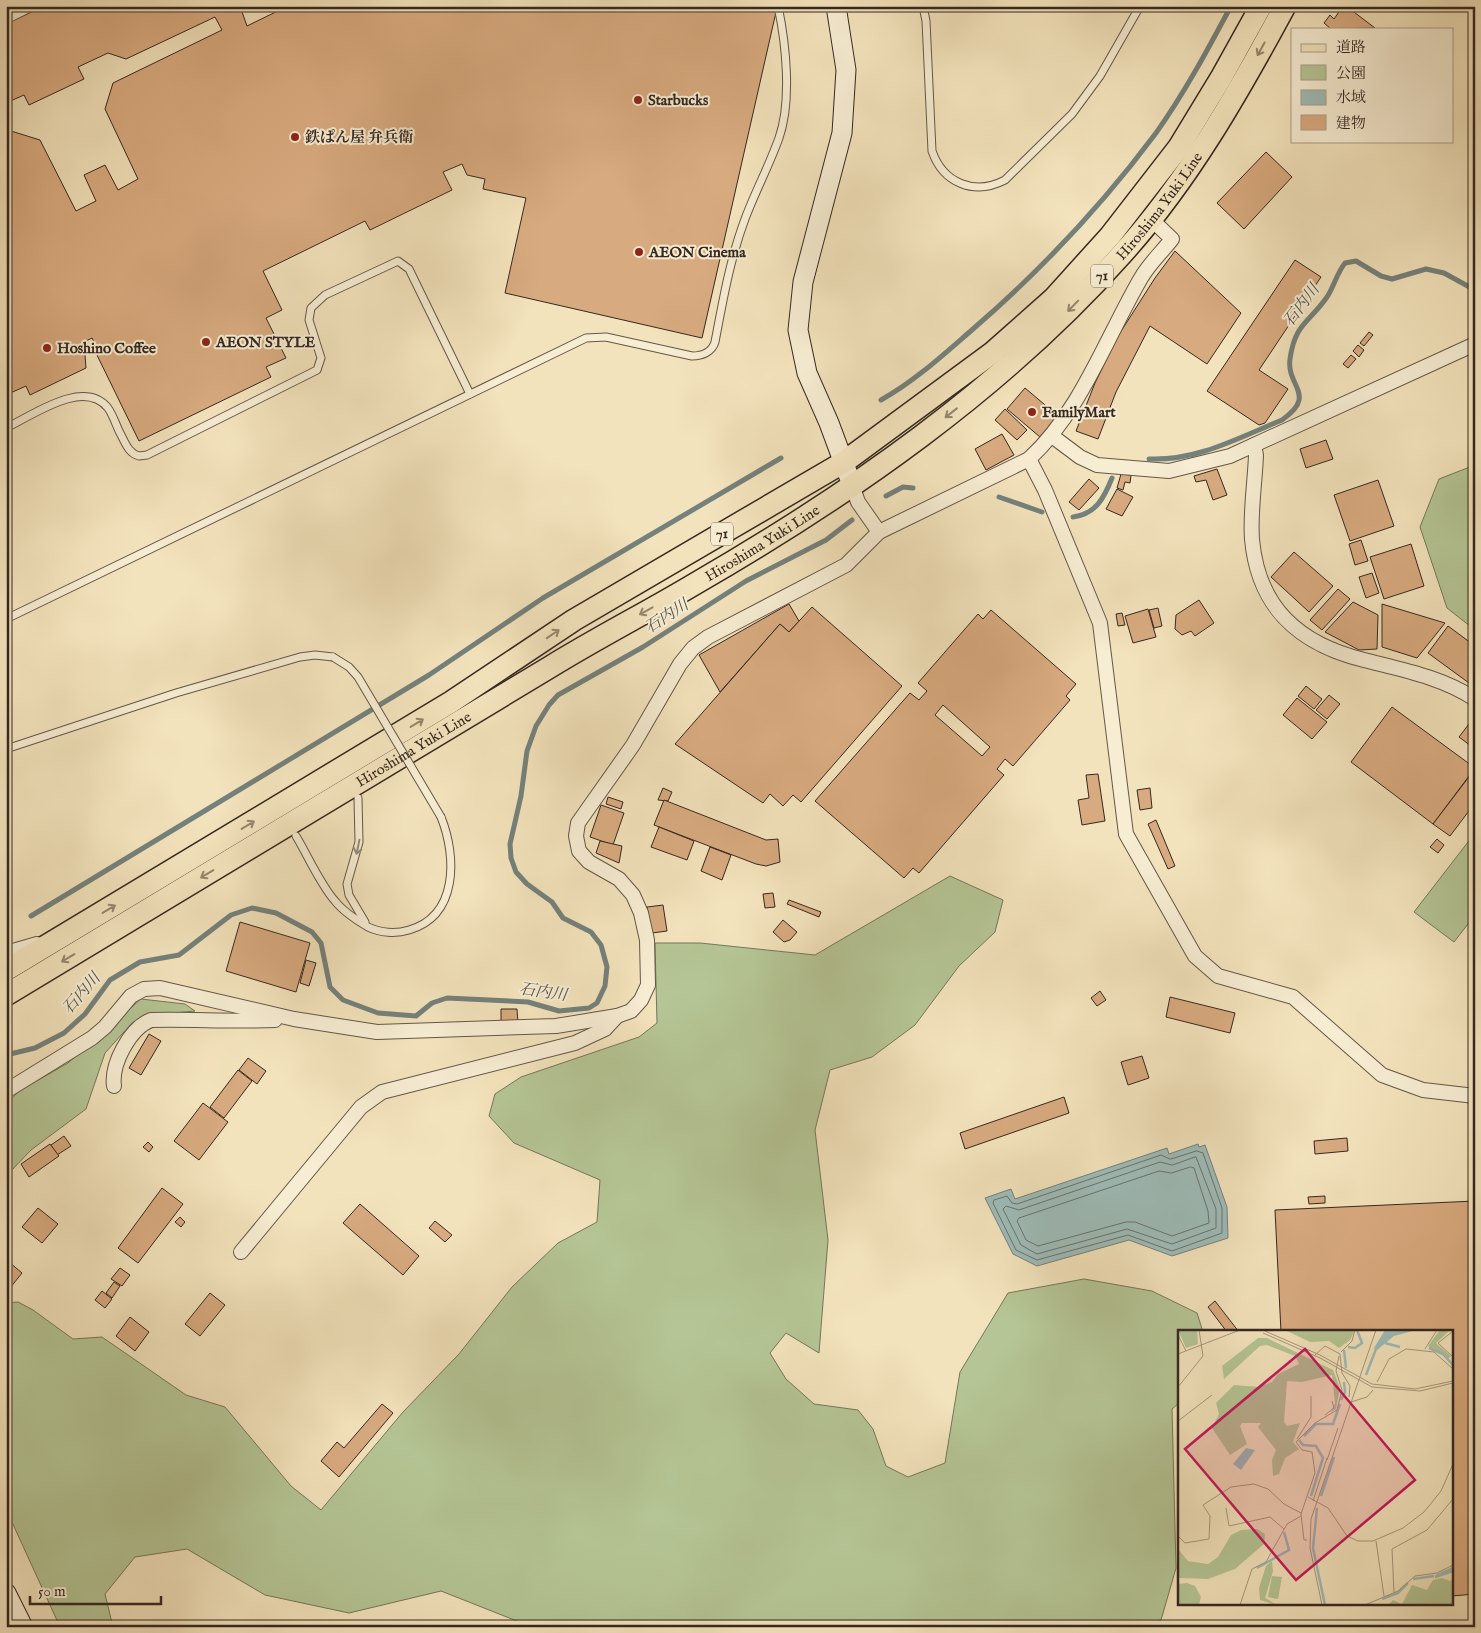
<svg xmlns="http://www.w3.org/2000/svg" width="1481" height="1633" viewBox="0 0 1481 1633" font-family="'IM FELL English','Noto Serif JP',serif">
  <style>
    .green { fill: #b5c595; stroke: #75765b }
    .water { fill: #9ebcb9; stroke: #74817c }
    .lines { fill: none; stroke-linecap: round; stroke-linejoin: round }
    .shore { stroke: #6a726d; stroke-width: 1 }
    .stream { stroke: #74817c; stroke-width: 5 }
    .building { fill: #d8aa7f; stroke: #352821; fill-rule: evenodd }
    .lane-casing { stroke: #645748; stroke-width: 9 }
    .street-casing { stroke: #645748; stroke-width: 16 }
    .secondary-casing { stroke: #352821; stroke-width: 21 }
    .primary-casing { stroke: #352821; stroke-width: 24 }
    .lane { stroke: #f7edd3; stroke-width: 7 }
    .street { stroke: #f7edd3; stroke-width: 14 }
    .secondary { stroke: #f7edd3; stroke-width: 19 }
    .primary { stroke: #f3e3bc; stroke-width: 21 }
    .lane-bridge-casing { stroke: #645748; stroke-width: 9; stroke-linecap: butt }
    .lane-bridge { stroke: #f7edd3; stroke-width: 7 }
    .oneway { stroke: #94866e }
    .oneway2 { stroke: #968a7a }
    .poi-dot { fill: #8f2418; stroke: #f7edd3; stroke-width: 2 }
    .labels { text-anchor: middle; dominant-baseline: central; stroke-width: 4; stroke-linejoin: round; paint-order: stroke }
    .shield { fill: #f7edd3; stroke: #6f6356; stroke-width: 1 }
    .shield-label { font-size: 14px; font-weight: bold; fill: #352821 }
    .poi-label { font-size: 15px; font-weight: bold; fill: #352821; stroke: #f7edd3; text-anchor: start }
    .street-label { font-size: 15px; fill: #352821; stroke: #f7edd3 }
    .water-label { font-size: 16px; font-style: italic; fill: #54544f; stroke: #f7edd3 }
    .inset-river { fill: none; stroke: #9ebcb9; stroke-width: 2.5 }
    .inset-road { fill: none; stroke: #a7987e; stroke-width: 1 }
    .view { fill: #c2185b; fill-opacity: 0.15; stroke: #c2185b; stroke-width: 2.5 }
    .inset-edge { fill: none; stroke: #352821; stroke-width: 2.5 }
  </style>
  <rect width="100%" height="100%" fill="#f3e3bc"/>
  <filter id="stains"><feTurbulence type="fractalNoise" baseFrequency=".004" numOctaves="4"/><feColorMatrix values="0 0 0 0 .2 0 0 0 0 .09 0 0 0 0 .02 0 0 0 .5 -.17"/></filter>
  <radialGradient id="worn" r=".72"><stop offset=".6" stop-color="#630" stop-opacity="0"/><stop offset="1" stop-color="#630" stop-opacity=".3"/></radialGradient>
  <!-- green -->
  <g class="green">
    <polygon points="1475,465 1475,630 1447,608 1420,527 1439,479"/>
    <polygon points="1475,833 1475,915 1454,942 1414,912"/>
    <polygon points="950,876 1003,900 995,932 959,966 915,1025 872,1057 830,1070 815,1130 828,1240 819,1353 786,1333 770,1353 786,1379 814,1404 858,1410 873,1429 886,1466 908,1477 945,1463 960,1372 1008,1293 1084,1279 1152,1291 1197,1313 1203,1332 1180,1332 1180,1402 1172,1409 1176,1568 1161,1620 1147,1627 532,1627 441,1591 349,1613 265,1595 187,1549 135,1557 105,1594 113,1627 60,1627 6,1509 6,1303 18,1302 33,1310 73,1339 102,1337 186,1395 225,1407 291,1486 321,1510 403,1412 459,1354 512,1287 558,1243 597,1222 600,1180 514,1143 489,1116 495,1094 521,1077 639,1037 657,1023 655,943 700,943 815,955"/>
    <polygon points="141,999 185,1004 195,1011 151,1015 132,1023 105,1053 86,1109 31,1150 10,1172 6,1181 6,1105 19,1091 68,1063"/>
  </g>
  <!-- water -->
  <polygon class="water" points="1198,1144 1199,1147 1205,1145 1227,1207 1228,1238 1172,1256 1129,1240 1037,1266 1013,1254 985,1198 1011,1189 1015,1199 1167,1148 1169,1154"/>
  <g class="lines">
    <!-- shore -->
    <g class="shore">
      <polygon points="1197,1151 1203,1153 1222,1208 1222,1233 1172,1251 1128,1235 1037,1260 1016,1250 993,1203 994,1200 1007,1196 1012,1203 1017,1204 1161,1155 1170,1159"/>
      <polygon points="1196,1157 1216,1209 1216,1228 1172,1244 1127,1229 1037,1254 1021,1245 1003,1209 1006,1206 1019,1210 1160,1162 1172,1165"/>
      <polygon points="1191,1167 1194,1168 1208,1211 1209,1223 1172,1236 1135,1222 1126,1222 1038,1246 1026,1240 1017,1221 1019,1218 1159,1171 1171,1173"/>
    </g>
    <!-- stream -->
    <g class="stream">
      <path d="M881,400C915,381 944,354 973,329C1040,271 1103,204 1156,133C1184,94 1208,49 1231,6"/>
      <path d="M1149,459C1197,461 1238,438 1282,420C1318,395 1286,386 1290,359C1295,323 1309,323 1327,297C1334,286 1337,273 1345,263L1356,261L1381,276L1392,279L1426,269L1444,273L1475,290"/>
      <polyline points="886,496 903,487 913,488"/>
      <polyline points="999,497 1042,512"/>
      <path d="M1073,517C1096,514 1104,498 1112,478"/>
      <polyline points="31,916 429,675 543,598 781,458"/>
      <polyline points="6,1055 35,1048 64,1033 85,1014 110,980 140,962 179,955 231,915 252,908 276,913 312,932 321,943 330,987 343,1000 378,1013 416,1016 432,1003 447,998 528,1002 559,1011 589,1008 597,1003 605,986 607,967 601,945 591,932 563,918 552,902 527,884 516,872 511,858 510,844 521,796 527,751 536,726 549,705 558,695 643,647 746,581 826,540 852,520"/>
    </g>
  </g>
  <!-- building -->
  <g class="building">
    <polygon points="44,6 49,6 50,10 57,6 240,6 247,26 288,6 772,6 776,12 702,338 505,293 526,198 483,189 485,179 467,175 462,164 443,172 452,190 370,230 365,221 263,271 282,310 266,318 286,358 266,367 271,377 139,441 94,349 97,348 92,338 84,342 86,368 30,395 26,386 6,395 6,134 11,131 40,140 76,211 96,201 84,175 105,165 118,190 138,179 105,109 113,83 222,30 215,17 126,59 108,53 78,67 84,79 29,105 24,95 6,103 6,24"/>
    <polygon points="1343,6 1346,6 1375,28 1331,29 1324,23 1330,15 1334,19"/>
    <polygon points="1266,152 1292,177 1244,229 1217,203"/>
    <polygon points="1175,251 1241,313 1207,364 1150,326 1116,392 1098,439 1076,431 1095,383 1118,336 1155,278"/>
    <polygon points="1295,260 1321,277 1259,370 1288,389 1265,423 1259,425 1207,391"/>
    <polygon points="1369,332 1373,335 1364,346 1360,343"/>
    <polygon points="1358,345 1364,350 1359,357 1353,351"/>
    <polygon points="1351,355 1356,359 1348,368 1343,364"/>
    <polygon points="1025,388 1051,410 1050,412 1057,418 1040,437 1007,409"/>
    <polygon points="1005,409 1027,430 1017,440 995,420"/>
    <polygon points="1002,434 1014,455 986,470 975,449"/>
    <polygon points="1326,440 1333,459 1306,468 1300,449"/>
    <polygon points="1217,469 1227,495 1213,500 1206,480 1196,482 1194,476"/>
    <polygon points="1121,474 1131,475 1130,483 1125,482 1123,490 1117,488"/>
    <polygon points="1089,479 1099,488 1079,510 1069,502"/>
    <polygon points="1378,480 1394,526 1350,541 1334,495"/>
    <polygon points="1117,489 1133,497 1122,516 1106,509"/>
    <polygon points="1361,540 1368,561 1355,565 1349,544"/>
    <polygon points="1411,544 1424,586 1384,599 1370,557"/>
    <polygon points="1294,552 1333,586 1309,612 1271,577"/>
    <polygon points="1372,573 1379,593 1366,598 1359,577"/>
    <polygon points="1338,589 1350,599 1322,630 1310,620"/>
    <polygon points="1199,600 1214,623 1195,636 1191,631 1182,635 1175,629 1176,615"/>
    <polygon points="1353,602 1378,615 1377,649 1359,650 1325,632"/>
    <polygon points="789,604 799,621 789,632 780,624 720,692 699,655"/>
    <polygon points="1382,604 1445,623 1417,658 1382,647"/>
    <polygon points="812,607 902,686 801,802 793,795 783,806 770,794 763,803 675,744 780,624 789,632"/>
    <polygon points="1158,608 1162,626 1154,628 1149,610"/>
    <polygon points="1148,609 1156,637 1133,643 1125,616"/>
    <path d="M991,610L1076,684L1066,696L1070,700L1013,766L1005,759L997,769L1004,775L919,873L913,868L904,878L815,801L910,693L919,700L927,691L918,683L978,614L983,619ZM943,705L990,747L982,756L935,715Z"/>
    <polygon points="1122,613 1125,625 1118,626 1116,614"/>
    <polygon points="1448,626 1475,646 1475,676 1469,683 1428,653"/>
    <polygon points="1306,686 1322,699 1314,709 1298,696"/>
    <polygon points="1329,695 1340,704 1327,719 1316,710"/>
    <polygon points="1297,698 1327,722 1312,739 1283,715"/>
    <polygon points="1392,707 1475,768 1433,824 1351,762"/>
    <polygon points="1475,716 1475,749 1459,737"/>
    <polygon points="1475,769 1475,803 1450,836 1433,824"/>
    <polygon points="1098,774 1105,821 1082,825 1078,800 1089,798 1086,775"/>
    <polygon points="663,788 672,792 668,801 658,800"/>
    <polygon points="1150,788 1152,808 1140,810 1137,790"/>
    <polygon points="608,797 623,802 621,809 606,804"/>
    <polygon points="664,800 766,840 778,839 780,862 766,866 756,864 654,825"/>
    <polygon points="601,805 624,813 613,845 590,837"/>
    <polygon points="1156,820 1175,866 1168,869 1148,824"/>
    <polygon points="659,827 694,841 687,860 651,847"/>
    <polygon points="1437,839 1444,845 1438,853 1430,847"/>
    <polygon points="600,841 622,846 619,863 596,853"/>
    <polygon points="710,847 731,855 722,880 701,871"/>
    <polygon points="773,893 775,907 765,908 763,894"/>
    <polygon points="789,900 821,912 819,917 787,904"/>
    <polygon points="663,905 667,931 652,933 647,907"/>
    <polygon points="783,920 797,932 790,940 784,942 773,932"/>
    <polygon points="240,922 310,943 296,992 226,971"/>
    <polygon points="306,960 316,963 309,986 300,983"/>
    <polygon points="1100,991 1106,1000 1097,1006 1091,998"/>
    <polygon points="1170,997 1235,1013 1230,1033 1166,1017"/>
    <polygon points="501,1009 517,1009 518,1023 501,1023"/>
    <polygon points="149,1034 161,1041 141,1075 129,1068"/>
    <polygon points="1142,1056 1149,1078 1128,1085 1121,1062"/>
    <polygon points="248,1058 266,1071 257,1084 239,1070"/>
    <polygon points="238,1070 252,1081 224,1118 210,1107"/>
    <polygon points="1064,1097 1069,1113 965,1149 960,1133"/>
    <polygon points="203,1103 228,1122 199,1160 174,1141"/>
    <polygon points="64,1136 71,1146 57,1155 51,1145"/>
    <polygon points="1347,1138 1348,1151 1315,1154 1314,1141"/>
    <polygon points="148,1142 153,1147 149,1152 143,1147"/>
    <polygon points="50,1144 59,1156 29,1177 21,1164"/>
    <polygon points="162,1188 183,1204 138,1263 118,1248"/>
    <polygon points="1325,1196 1325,1203 1309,1204 1308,1197"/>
    <polygon points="1475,1201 1475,1594 1452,1596 1452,1332 1281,1332 1275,1210"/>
    <polygon points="360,1204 419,1256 403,1275 343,1223"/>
    <polygon points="38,1208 58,1224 42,1243 22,1227"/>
    <polygon points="180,1217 185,1222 181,1227 175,1222"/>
    <polygon points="435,1221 452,1235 445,1242 429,1228"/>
    <polygon points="9,1262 22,1273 10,1288 6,1284 6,1265"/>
    <polygon points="120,1268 130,1275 122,1286 111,1279"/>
    <polygon points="114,1282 120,1286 112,1298 106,1293"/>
    <polygon points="102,1291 112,1299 105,1308 95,1300"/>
    <polygon points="210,1293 225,1305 200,1336 185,1324"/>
    <polygon points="1215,1301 1239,1332 1227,1332 1208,1307"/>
    <polygon points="130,1317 149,1332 135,1351 116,1336"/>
    <polygon points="382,1404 393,1413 339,1477 321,1461 337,1442 344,1448"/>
  </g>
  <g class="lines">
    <defs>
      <g id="lane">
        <path d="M923,6L926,21L932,151C943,183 974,196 1005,180L1072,114L1100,76L1140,6"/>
        <polyline points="6,20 34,6"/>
        <path d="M6,428C33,415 84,378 108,408C113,415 116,425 120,433C125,442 128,453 139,456L147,455L317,370L321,358L309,320L311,308L325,295L398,261L409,269L470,394"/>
        <path d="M6,619L586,338L606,337L692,356C702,356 712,352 715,342C723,300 730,259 745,219C755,192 769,166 779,138C792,101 786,44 778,6"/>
        <polyline points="6,749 176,693 300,657 315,655 333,657"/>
        <polyline points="358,798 359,842 347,884 349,895 365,922"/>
        <path d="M296,836C308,856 320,884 335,901C342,910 358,921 368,927C380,933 396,934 409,930C458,916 457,857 441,817"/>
      </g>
      <g id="street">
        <polyline points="1052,436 1080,457 1097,465 1169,471 1230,456 1475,344"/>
        <path d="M1254,445L1256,455C1255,482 1250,512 1252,539C1258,608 1299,644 1364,660C1403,670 1441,677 1475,699"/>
        <polyline points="1029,459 1045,490 1100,623 1126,834 1195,956 1218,976 1293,997 1382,1075 1423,1090 1475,1096"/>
        <polyline points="852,485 858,502 879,532"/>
        <polyline points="6,953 37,944"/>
        <path d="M114,1086C111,1064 130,1028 151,1020C193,1019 234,1022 275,1020"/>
        <path d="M6,1091L92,1038L105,1027L131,996L144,989L160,988L294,1019L377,1032L556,1026L617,1016L631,1011L641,1000L648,985L647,940L641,913L633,895L619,879L589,862L579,851L576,836L578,823L633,745L680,664L693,648L708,637L846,565L879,532L1029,459C1081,411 1106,338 1141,278C1149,264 1162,252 1172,239L1151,219"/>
        <polyline points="241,1252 361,1107 382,1092 575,1043 605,1029 617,1016"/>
      </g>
      <g id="secondary">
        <polyline points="836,6 846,70 842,133 803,282 798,330 807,373 829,423 852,485"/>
        <polyline points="6,1593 23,1627"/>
      </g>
      <g id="primary">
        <polyline points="6,970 451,702 574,620 844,462 992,353 1054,298 1110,236 1179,147 1221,78 1261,6"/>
        <path id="s1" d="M6,995C188,886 368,776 550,667C597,638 646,613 693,585C849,495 1002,389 1122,254C1188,181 1238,93 1285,6"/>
      </g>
    </defs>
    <!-- lane casing -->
    <use href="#lane" class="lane-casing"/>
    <!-- street casing -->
    <use href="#street" class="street-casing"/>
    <!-- secondary casing -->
    <use href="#secondary" class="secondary-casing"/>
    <!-- primary casing -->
    <use href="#primary" class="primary-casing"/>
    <!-- lane -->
    <use href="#lane" class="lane"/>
    <!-- street -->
    <use href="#street" class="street"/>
    <!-- secondary -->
    <use href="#secondary" class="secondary"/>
    <!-- primary -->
    <use href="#primary" class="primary"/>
    <defs>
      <polyline id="lane-bridge" points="333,657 349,667 358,677 441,817"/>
    </defs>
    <!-- lane-bridge casing -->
    <use href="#lane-bridge" class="lane-bridge-casing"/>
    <!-- lane-bridge -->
    <use href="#lane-bridge" class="lane-bridge"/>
  </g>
  <!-- one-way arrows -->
  <defs><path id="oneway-shaft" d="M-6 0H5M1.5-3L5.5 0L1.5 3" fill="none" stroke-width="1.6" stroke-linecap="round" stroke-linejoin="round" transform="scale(1.25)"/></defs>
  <g class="oneway">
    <use href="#oneway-shaft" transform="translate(1261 49) rotate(119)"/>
    <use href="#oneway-shaft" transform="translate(1073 306) rotate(134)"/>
    <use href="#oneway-shaft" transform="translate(951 413) rotate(142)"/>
    <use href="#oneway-shaft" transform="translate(646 611) rotate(151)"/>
    <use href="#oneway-shaft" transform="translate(553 634) rotate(-34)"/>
    <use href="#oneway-shaft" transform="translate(417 723) rotate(-31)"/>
    <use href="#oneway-shaft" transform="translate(248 825) rotate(-31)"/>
    <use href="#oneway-shaft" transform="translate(207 874) rotate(149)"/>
    <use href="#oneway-shaft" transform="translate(109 909) rotate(-31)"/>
    <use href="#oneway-shaft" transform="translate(68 958) rotate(149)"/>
  </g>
  <use class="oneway2" href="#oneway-shaft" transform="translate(358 847) rotate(101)"/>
  <!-- markers -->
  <g class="poi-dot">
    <circle cx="638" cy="100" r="5"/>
    <circle cx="295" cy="137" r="5"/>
    <circle cx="639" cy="252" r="5"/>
    <circle cx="206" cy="342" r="5"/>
    <circle cx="47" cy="348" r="5"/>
    <circle cx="1032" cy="412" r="5"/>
  </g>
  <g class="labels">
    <!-- shield labels -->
    <g class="shield">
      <rect x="1091" y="264.5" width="22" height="23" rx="4"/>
      <rect x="711" y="522.5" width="22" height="23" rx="4"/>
    </g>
    <g class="shield-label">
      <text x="1102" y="276">71</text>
      <text x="722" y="534">71</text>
    </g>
    <!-- poi labels -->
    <g class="poi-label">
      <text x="648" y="100">Starbucks</text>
      <text x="305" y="137">鉄ぱん屋 弁兵衛</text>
      <text x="649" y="252">AEON Cinema</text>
      <text x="216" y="342">AEON STYLE</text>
      <text x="57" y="348">Hoshino Coffee</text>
      <text x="1042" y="412">FamilyMart</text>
    </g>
    <!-- street labels -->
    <g class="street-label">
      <text stroke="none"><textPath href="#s1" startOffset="1405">Hiroshima Yuki Line</textPath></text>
      <text stroke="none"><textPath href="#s1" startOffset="881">Hiroshima Yuki Line</textPath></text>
      <text stroke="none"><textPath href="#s1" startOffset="476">Hiroshima Yuki Line</textPath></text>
    </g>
    <!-- water labels -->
    <g class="water-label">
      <text transform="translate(1302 306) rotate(-53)">石内川</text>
      <text transform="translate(667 617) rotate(-33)">石内川</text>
      <text transform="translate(543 993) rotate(8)">石内川</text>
      <text transform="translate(82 994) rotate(-49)">石内川</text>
    </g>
  </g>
  <!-- overview -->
  <g transform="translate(1178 1330)">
    <rect width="275" height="275" fill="#f3e3bc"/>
    <path d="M0,0H19L20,14L8,18ZM107,0H177L172,10L161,18L151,11L132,12ZM262,0H272L258,13L273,26L271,28L250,16ZM80,8H89L155,40L162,58L158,79L153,82L157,73L154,45L124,52L109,51L106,92L109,96L122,93L115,112L121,119L107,128L101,144L95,146L94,130L98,120L80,97L83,93H64L62,96L69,114L52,125L34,98L41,84L38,73L56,55L81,57L94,52L100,44L121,34L117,26L89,15L82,16L46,49L44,36ZM79,199L87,204L86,214L57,239L30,249L0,248V219L10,231L30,234L40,227L53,205L63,200ZM94,231L95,241L87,268L99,275L82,270L81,258L88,236ZM94,246L104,247L100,269L90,267ZM264,248L272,251L275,249V275H210L215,270L224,274L234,255L249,260L255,250ZM9,253L17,256L23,267L21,275H0V254Z" fill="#b5c595"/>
    <path d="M207,0L228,1L238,0L216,6L199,20L196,18ZM68,118L77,120L63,140L55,134Z" fill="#9ebcb9"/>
    <path class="inset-river" d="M207,13L222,17M170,17L177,18L184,13L179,0M251,18L265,24L275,35M166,20L168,38M188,45L198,19M163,70L167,62L166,52M126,106L138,94H155L162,74M121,110L125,115L138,116L145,128L133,166M143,166L156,127M139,178L135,218L147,275M79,238L111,220L106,202M258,246L275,238M257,247L275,241M235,249L256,246M204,269L220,263L230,253"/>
    <path class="inset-road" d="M87,1L142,25L194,54L237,59L275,51M275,1L260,13L275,27M85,3L142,28L194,57L242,61L275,53M0,5L8,21M247,19L259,0M163,22L174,11L177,0M0,24L62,0M137,25L147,16L162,24L164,43L172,56L171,67M199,52L211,29L228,19L256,22L275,39M0,57L25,26L21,0M173,72L189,67L195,60M147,85L156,78L154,71M0,91L34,65M119,109L133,87V66M149,130L160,98M130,167L150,178L169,206L180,211H195L225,198L246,182L263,161L275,134M135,171L149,128M48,178L51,196L92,187L106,199M0,206L7,213L31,209L32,186L25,175L53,157L76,154L90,159L106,174L123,183M129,210H126L123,184L137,143L134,122L124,120L118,112L137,93L159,80L164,60L158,41L161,26M198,211L206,266M216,263L214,219L249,200L275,169M62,275L74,239L88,232L109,194L123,186M144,275L132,218L133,189L198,0M187,275L220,261L237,246L259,243L275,235"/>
    <path class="view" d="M127,19L237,150L118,250L7,119Z"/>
    <rect width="275" height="275" class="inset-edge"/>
  </g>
  <!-- margin -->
  <rect width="1481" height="1633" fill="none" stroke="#f3e3bc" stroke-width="25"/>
  <rect x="8" y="8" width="1466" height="1618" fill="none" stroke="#352821" stroke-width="2.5"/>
  <rect x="12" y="12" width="1456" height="1608" fill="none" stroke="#352821"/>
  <!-- legend -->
  <rect x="1291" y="28" width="162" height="115" fill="#f7edd3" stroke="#a99e8c"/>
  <rect x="1301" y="44" width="25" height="8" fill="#f3e3bc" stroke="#a99e8c"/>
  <text x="1336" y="52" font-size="15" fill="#352821">道路</text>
  <rect x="1301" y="65" width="25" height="15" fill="#b5c595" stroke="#a99e8c"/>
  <text x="1336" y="78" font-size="15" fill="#352821">公園</text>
  <rect x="1301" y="90" width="25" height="15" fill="#9ebcb9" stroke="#a99e8c"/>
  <text x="1336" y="102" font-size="15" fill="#352821">水域</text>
  <rect x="1301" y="115" width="25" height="15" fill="#d8aa7f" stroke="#a99e8c"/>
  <text x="1336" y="128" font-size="15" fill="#352821">建物</text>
  <!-- scale -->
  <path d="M30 1596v8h131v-8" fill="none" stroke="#352821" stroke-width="2.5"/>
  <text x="38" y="1596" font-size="15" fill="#352821" stroke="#f7edd3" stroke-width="4" paint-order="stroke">50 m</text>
  <rect width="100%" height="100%" filter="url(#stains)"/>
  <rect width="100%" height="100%" fill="url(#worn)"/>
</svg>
